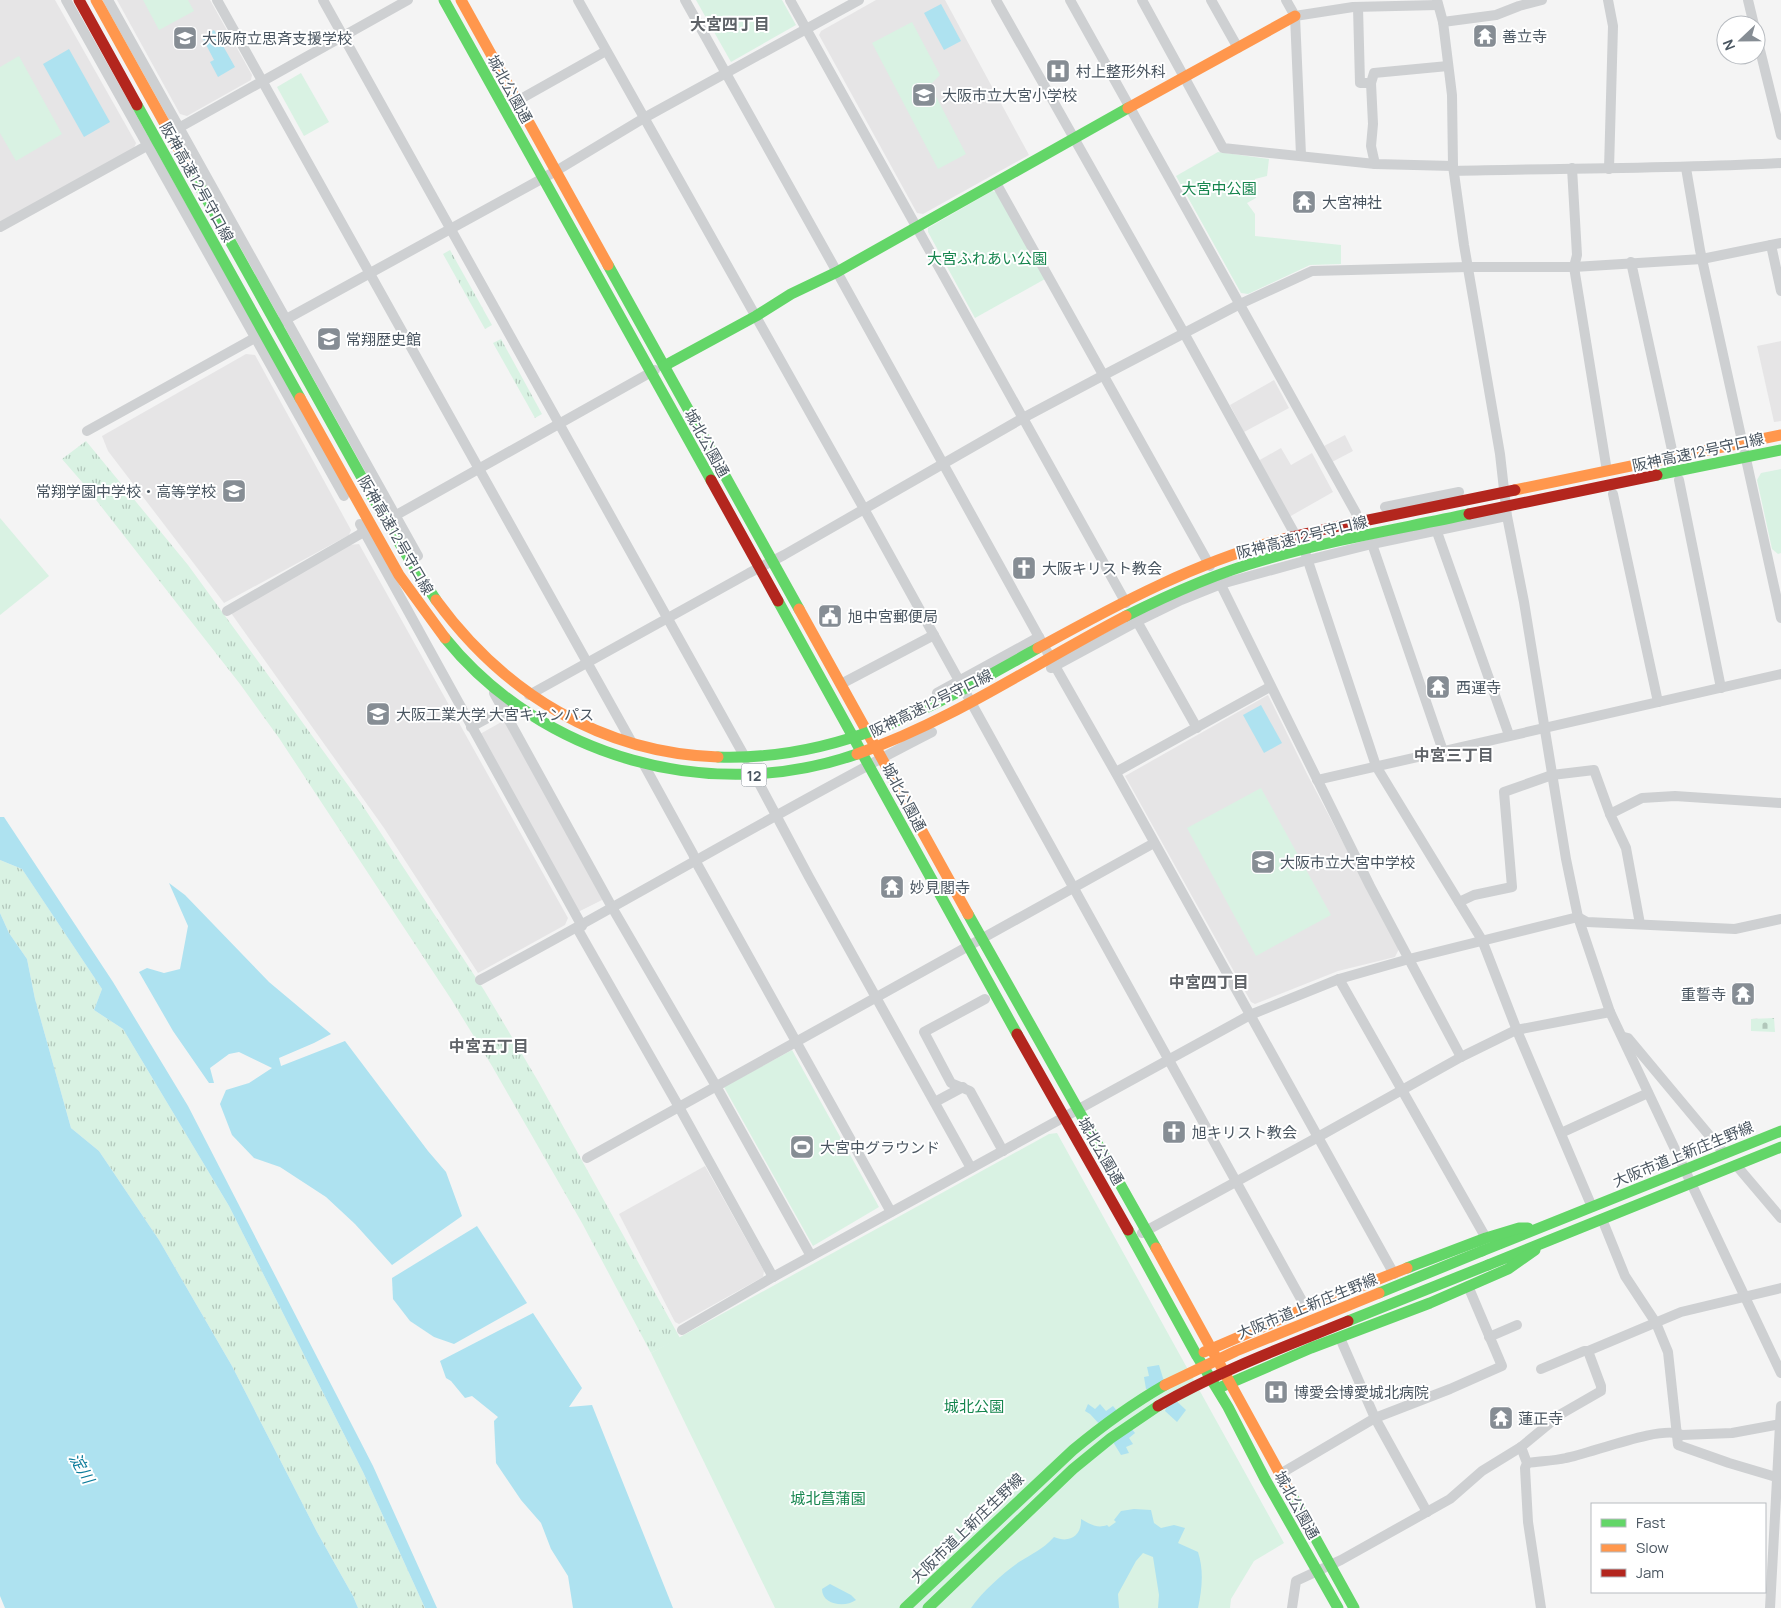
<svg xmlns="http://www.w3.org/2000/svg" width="1781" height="1608" viewBox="0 0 1781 1608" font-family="Manrope,'Noto Sans JP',sans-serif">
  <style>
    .education { fill: #e6e5e6 }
    .grass { fill: url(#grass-tufts) }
    .cemetery { fill: url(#cemetery-stones) }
    .green { fill: #d9f2e3 }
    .water { fill: #aee2f0 }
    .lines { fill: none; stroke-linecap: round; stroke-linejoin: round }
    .street { stroke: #ced0d2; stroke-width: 10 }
    .fast { stroke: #63d668; stroke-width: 11 }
    .slow { stroke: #ff974d; stroke-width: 11 }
    .jam { stroke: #b3261e; stroke-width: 11 }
    .fast-bridge { stroke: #63d668; stroke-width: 11 }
    .slow-bridge { stroke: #ff974d; stroke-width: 11 }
    .jam-bridge { stroke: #b3261e; stroke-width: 11 }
    .labels { text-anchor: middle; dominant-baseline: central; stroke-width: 4; stroke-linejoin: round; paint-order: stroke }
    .shield { fill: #fff; stroke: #808990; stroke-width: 1 }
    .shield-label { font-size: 14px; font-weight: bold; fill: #4a5661 }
    .poi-label { font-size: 15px; fill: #4a5661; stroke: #fff; text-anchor: start }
    .street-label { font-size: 15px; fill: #4a5661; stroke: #fff }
    .park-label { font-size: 15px; fill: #17864f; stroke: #fff }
    .neighbourhood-label { font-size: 16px; font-weight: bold; fill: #5f6368; stroke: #fff }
    .water-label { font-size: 16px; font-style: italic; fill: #0c7c9b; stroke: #fff }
  </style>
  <defs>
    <pattern id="grass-tufts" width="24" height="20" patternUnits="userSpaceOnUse" patternTransform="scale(1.25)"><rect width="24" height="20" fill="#d9f2e3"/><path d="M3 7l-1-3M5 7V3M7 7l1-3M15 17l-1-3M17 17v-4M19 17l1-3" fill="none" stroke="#b2c7bb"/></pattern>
    <pattern id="cemetery-stones" width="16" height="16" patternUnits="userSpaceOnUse" patternTransform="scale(1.25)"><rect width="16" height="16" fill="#d9f2e3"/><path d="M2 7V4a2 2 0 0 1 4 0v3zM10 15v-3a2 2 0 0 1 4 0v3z" fill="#b2c7bb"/></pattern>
  </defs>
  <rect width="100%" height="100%" fill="#f4f4f4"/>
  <!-- education -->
  <g class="education">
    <polygon points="0,0 55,0 136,143 134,148 0,222"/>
    <polygon points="117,0 210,0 252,75 251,80 187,116 180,114"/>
    <polygon points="876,0 945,0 1029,155 923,214 917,213 819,35 821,31"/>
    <polygon points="1781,341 1781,421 1774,422 1757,346"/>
    <polygon points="246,354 255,355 351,530 349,535 224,603 108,451 102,436"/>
    <polygon points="1274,380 1289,408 1244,432 1230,405"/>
    <polygon points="1345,435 1353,451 1332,462 1324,446"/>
    <polygon points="1281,448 1291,465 1312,453 1333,492 1289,517 1258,461"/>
    <polygon points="359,544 568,918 565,925 478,973 384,828 231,613 349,545"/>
    <polygon points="1268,695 1307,774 1399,949 1395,957 1338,971 1255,1004 1251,1002 1125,776"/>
    <polygon points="505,720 604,899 578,912 480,734"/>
    <polygon points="705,1166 764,1271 763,1277 679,1324 675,1322 619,1214"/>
  </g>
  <!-- grass -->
  <g class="grass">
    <polygon points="450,250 492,325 485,329 443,254"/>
    <polygon points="501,339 542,414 535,418 493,343"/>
    <polygon points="86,441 188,565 361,803 484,990 538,1081 680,1338 651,1353 582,1223 492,1066 451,999 279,738 240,684 82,482 62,459"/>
    <polygon points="0,860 22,869 102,989 94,1010 123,1029 229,1206 363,1472 425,1608 358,1608 353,1596 317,1532 232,1366 159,1240 99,1151 71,1128 35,999 27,959 9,933 0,913"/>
  </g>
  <!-- cemetery -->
  <polygon class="cemetery" points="1774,1018 1775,1032 1751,1031 1751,1019"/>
  <!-- green -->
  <g class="green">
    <polygon points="143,0 188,0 194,11 159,30"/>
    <polygon points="696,0 782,0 796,25 731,62"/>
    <polygon points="912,22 940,75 930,85 966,154 938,169 872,43"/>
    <polygon points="19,56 62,134 16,161 0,133 0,67"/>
    <polygon points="301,73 329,122 304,136 277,87"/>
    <polygon points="1218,152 1269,159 1267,176 1255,179 1256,198 1247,203 1255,214 1255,236 1341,245 1341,264 1310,265 1248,294 1241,293 1176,176"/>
    <polygon points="992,191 996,192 1045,279 975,318 928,232 928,228"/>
    <polygon points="1781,469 1781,553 1778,554 1772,549 1757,480 1761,473"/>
    <polygon points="0,518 49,576 0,615"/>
    <polygon points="1261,788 1331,915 1256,956 1187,828"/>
    <polygon points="792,1050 879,1207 813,1246 724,1087"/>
    <polygon points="1057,1133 1284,1543 1254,1561 1231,1599 1230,1608 775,1608 651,1353 1049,1134"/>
  </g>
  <!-- water -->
  <g class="water">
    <polygon points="941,4 961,41 944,50 924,13"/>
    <polygon points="214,30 235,67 218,77 210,62 214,60 202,37"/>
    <polygon points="69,49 110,122 84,137 43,64"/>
    <polygon points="1261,705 1282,743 1264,753 1243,715"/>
    <polygon points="0,817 4,817 113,982 188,1106 373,1466 437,1608 425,1608 363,1472 229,1206 123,1029 94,1010 102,989 22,869 0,860"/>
    <polygon points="169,883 185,895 269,982 331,1034 314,1043 279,1058 281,1066 345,1041 428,1151 446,1172 462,1216 392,1265 355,1224 326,1197 280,1167 254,1158 232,1135 220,1104 226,1090 249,1083 272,1068 239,1052 229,1054 210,1068 214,1083 209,1083 173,1031 139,972 147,968 164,973 180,969 188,926"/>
    <polygon points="0,913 9,933 27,959 35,999 71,1128 99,1151 159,1240 232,1366 317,1532 353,1596 358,1608 5,1608 0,1596"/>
    <polygon points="477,1226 527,1303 454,1344 434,1337 410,1321 393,1299 392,1278"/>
    <polygon points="533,1313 582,1388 569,1407 592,1405 673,1608 573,1608 568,1576 551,1549 541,1523 521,1500 496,1463 494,1421 498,1417 472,1396 465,1398 451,1381 446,1378 440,1361"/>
    <polygon points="1159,1365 1166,1388 1146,1389 1144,1377 1149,1376 1147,1367"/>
    <polygon points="1170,1395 1186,1410 1177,1422 1165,1411"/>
    <polygon points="1088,1404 1095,1409 1100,1404 1106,1411 1113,1406 1117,1411 1103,1428 1090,1414 1085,1411"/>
    <polygon points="1131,1428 1135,1433 1129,1438 1133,1444 1126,1447 1129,1453 1121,1455 1110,1437"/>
    <path d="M1134,1509L1151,1510L1154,1523L1161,1528L1174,1525L1185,1528L1178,1543L1198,1552C1204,1570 1202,1590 1198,1608H1158L1159,1595L1153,1557L1143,1553L1136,1561L1118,1594L1119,1608H971C983,1591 1002,1574 1019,1562C1033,1553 1042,1550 1054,1537C1070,1544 1082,1535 1081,1519C1090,1524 1097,1529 1107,1525L1109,1527L1116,1522L1114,1520L1121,1511Z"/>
    <path d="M830,1584L851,1595L856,1600C845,1608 822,1605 822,1589Z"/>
  </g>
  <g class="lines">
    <!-- street -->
    <g class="street">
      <polyline points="66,0 344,496"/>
      <polyline points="108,0 418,556"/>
      <polyline points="217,0 631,741"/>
      <polyline points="323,0 746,759"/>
      <polyline points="578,0 868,516 1306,1308"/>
      <polyline points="685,0 837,272 1055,666 1117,775 1394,1274"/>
      <polyline points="790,0 1126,603"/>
      <polyline points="996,0 1184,333 1297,538"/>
      <polyline points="1070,0 1356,513"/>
      <polyline points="1142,0 1223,148 1375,164 1453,166"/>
      <polyline points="1211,0 1238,48"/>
      <polyline points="1286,0 1295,16 1301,155"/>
      <polyline points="1437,0 1443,22 1452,95 1453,166 1464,245 1500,454 1507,516 1524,602 1566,859 1578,917 1610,1012 1781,1373"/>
      <polyline points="1608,0 1613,26 1609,169"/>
      <polyline points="1748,0 1754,25"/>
      <polyline points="1358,7 1360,83 1371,83"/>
      <polyline points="1295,16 1353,7 1438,5"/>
      <polyline points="1443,22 1496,15 1519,6 1542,0"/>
      <polyline points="1756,34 1781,135"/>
      <polyline points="517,101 606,51"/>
      <polyline points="175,130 408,0"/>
      <polyline points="1375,164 1371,146 1373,124 1371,83 1374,73 1448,66"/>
      <polyline points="1572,168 1577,255 1574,267 1606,465"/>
      <polyline points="1686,168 1700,250 1781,618"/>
      <path d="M1454,171C1563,168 1672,169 1781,163"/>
      <polyline points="996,183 1210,566"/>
      <polyline points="0,227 152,143"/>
      <polyline points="1771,245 1781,291"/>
      <polyline points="1631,262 1672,450"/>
      <polyline points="281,322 556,171 644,118 859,0"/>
      <polyline points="87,431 260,335"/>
      <polyline points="1679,480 1721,688"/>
      <polyline points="1613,494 1658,702"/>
      <polyline points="1385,507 1459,492"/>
      <polyline points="391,518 655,370"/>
      <polyline points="360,524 582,926"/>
      <polyline points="1437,532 1509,735"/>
      <polyline points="1372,544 1443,751"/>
      <polyline points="1306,555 1376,766 1482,940 1518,1033 1592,1207"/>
      <polyline points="1218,579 1370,886 1461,1057"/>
      <polyline points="227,611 369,529"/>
      <polyline points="1134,616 1197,728"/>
      <polyline points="1051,668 1138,621 1181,600 1221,584 1308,560 1372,544 1506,516"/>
      <polyline points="841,684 934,635"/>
      <polyline points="494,693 613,909 716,1086 811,1256"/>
      <polyline points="937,693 1039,637"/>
      <polyline points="529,695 749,573 784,555 1023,418 1104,375 1240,304 1312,271 1468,267 1574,267 1702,259 1781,243"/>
      <polyline points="471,727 508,707"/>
      <polyline points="643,763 693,854 696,862 891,1212"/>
      <polyline points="753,772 809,877 971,1168"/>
      <polyline points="1116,772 1270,687"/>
      <polyline points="1317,780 1781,674"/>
      <polyline points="1459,902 1474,895 1512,887 1504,792 1552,775 1594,770 1610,814"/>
      <polyline points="1640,924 1626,848 1610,814 1642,798 1675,796 1781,803"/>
      <polyline points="577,928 679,1107 773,1277"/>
      <polyline points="1339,979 1486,1238"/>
      <path d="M480,980C632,899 779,810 932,732"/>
      <polyline points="985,999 924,1032 951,1083 970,1091 1003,1151"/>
      <polyline points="1624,1037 1628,1038 1724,1153"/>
      <polyline points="935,1102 963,1087"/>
      <polyline points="1561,1133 1648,1093"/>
      <polyline points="587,1158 1154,843"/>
      <polyline points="1736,1165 1781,1218"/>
      <polyline points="1602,1219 1625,1276 1656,1323 1668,1352 1678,1445 1729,1463 1776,1477 1781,1477"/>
      <polyline points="1142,1233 1309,1142 1461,1057 1516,1030 1610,1012"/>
      <polyline points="682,1330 773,1277 1250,1015 1339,979 1409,959 1578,917 1587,922 1735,929 1781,919"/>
      <polyline points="1489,1337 1517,1325"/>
      <polyline points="1340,1338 1375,1418 1427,1512"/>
      <polyline points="1541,1369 1584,1351 1588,1351"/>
      <polyline points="1521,1447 1527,1463 1525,1468 1528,1522 1541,1608"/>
      <path d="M1527,1463C1540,1461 1553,1461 1566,1458C1590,1454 1662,1424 1682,1435L1732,1433L1781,1424"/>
      <polyline points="1280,1474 1375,1418 1450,1389 1502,1366 1468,1286"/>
      <polyline points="1292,1608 1296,1581 1341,1560 1450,1499 1482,1471 1521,1447 1561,1414 1601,1391 1601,1386 1588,1351 1681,1312 1781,1288"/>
      <polyline points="1770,1608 1781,1406"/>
    </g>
    <!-- fast -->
    <g class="fast">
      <polyline points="444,0 711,480"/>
      <polyline points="608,265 799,609"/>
      <polyline points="664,366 756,316 791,294 837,272 1128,108"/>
      <path d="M778,601C858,745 936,890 1017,1034"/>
      <polyline points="968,914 1156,1248"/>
      <polyline points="1128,1230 1197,1356 1228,1407 1265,1479 1338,1608"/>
      <polyline points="1482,1251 1781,1131"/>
      <polyline points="1488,1265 1781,1147"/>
      <polyline points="1407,1268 1486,1238 1519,1228 1528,1228"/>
      <polyline points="1221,1387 1311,1348 1430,1303 1508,1269 1535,1250"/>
      <polyline points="1291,1494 1354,1608"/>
    </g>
    <!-- slow -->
    <g class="slow">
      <polyline points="461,0 608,265"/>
      <polyline points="1128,108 1295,16"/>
      <polyline points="799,609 968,914"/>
      <polyline points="1156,1248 1291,1494"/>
      <polyline points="1204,1352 1306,1308 1407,1268"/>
    </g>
    <!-- jam -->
    <g class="jam">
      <polyline points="711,480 778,601"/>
      <polyline points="1017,1034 1128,1230"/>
    </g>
    <!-- fast-bridge -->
    <g class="fast-bridge">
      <polyline points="137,105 300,398"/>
      <polyline points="185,160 381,512 406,554 436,600"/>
      <polyline points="1657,475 1781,450"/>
      <path d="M1126,616C1170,594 1214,574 1260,561C1329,540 1399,529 1469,514"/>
      <path d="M445,638C542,758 711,805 857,754"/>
      <path d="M718,757C841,761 935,706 1038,648"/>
      <polyline points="1379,1293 1482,1251"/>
      <polyline points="1348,1321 1488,1265"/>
      <path d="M905,1608L1073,1450C1102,1426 1132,1404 1165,1385"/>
      <polyline points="928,1608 1073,1469 1111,1438 1158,1406"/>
    </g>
    <!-- slow-bridge -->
    <g class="slow-bridge">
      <polyline points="96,0 185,160"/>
      <polyline points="300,398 399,575 445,638"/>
      <polyline points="1515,490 1781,435"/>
      <path d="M436,600C504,693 601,753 718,757"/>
      <path d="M1038,648C1118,604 1198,561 1287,538"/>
      <path d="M857,754C952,721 1037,662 1126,616"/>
      <polyline points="1165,1385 1236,1351 1379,1293"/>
    </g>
    <!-- jam-bridge -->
    <g class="jam-bridge">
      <polyline points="79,0 137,105"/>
      <polyline points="1469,514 1657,475"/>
      <polyline points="1287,538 1339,526 1515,490"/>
      <path d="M1158,1406C1219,1371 1284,1347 1348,1321"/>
    </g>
  </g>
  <!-- icons -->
  <defs>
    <symbol id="temple-square" viewBox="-11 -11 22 22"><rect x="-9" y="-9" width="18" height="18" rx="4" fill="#868d94" stroke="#fff"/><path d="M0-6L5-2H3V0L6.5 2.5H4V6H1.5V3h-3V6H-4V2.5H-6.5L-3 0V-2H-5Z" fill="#fff"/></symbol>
    <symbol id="school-square" viewBox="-11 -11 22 22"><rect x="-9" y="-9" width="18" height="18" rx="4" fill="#868d94" stroke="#fff"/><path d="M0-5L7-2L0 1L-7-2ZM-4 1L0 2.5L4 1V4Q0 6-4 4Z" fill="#fff"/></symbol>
    <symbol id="hospital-square" viewBox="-11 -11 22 22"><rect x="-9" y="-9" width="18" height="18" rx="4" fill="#868d94" stroke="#fff"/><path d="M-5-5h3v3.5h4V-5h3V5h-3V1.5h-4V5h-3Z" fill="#fff"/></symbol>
    <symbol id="university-square" viewBox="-11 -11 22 22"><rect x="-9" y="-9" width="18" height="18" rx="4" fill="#868d94" stroke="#fff"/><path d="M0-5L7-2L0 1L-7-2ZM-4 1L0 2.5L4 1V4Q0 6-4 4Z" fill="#fff"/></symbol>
    <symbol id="church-square" viewBox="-11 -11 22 22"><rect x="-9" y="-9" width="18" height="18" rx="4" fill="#868d94" stroke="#fff"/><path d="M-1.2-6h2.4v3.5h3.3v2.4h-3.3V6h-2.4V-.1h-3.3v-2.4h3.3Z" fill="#fff"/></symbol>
    <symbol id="civic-square" viewBox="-11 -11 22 22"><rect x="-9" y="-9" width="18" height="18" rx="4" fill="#868d94" stroke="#fff"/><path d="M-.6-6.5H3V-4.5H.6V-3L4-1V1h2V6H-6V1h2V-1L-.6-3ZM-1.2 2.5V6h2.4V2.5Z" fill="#fff"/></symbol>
    <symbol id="stadium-square" viewBox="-11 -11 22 22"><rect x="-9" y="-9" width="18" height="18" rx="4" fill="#868d94" stroke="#fff"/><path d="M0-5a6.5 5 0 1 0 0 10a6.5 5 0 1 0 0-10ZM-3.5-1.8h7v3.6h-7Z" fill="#fff"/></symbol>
  </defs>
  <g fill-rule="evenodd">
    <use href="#temple-square" x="1471" y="22" width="28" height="28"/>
    <use href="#school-square" x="171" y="24" width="28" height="28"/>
    <use href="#hospital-square" x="1044" y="57" width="28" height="28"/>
    <use href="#school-square" x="910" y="81" width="28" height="28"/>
    <use href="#temple-square" x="1290" y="188" width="28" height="28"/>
    <use href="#university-square" x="315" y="325" width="28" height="28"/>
    <use href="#school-square" x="220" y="477" width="28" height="28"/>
    <use href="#church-square" x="1010" y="554" width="28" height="28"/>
    <use href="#civic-square" x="816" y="602" width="28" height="28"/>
    <use href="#temple-square" x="1424" y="673" width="28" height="28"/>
    <use href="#university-square" x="364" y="700" width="28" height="28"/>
    <use href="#school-square" x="1249" y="848" width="28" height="28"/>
    <use href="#temple-square" x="878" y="873" width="28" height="28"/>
    <use href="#temple-square" x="1729" y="980" width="28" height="28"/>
    <use href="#church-square" x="1160" y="1118" width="28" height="28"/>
    <use href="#stadium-square" x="788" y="1133" width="28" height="28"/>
    <use href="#hospital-square" x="1262" y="1378" width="28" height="28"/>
    <use href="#temple-square" x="1487" y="1404" width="28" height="28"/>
  </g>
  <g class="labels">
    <!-- shield labels -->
    <rect class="shield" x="741.5" y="763.5" width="25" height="23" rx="4"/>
    <g class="shield-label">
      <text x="754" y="775">12</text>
    </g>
    <!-- poi labels -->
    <g class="poi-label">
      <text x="1502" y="36">善立寺</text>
      <text x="202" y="38">大阪府立思斉支援学校</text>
      <text x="1076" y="71">村上整形外科</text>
      <text x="942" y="95">大阪市立大宮小学校</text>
      <text x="1322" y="202">大宮神社</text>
      <text x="346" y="339">常翔歴史館</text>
      <text x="216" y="491" text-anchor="end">常翔学園中学校・高等学校</text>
      <text x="1042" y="568">大阪キリスト教会</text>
      <text x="848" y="616">旭中宮郵便局</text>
      <text x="1456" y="687">西運寺</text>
      <text x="396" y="714">大阪工業大学 大宮キャンパス</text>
      <text x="1280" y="862">大阪市立大宮中学校</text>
      <text x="910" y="887">妙見閣寺</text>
      <text x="1726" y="994" text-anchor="end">重誓寺</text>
      <text x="1192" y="1132">旭キリスト教会</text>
      <text x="820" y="1147">大宮中グラウンド</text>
      <text x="1294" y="1392">博愛会博愛城北病院</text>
      <text x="1518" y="1418">蓮正寺</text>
    </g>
    <!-- street labels -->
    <g class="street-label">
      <text transform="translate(510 89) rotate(61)">城北公園通</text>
      <text transform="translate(197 182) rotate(61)">阪神高速12号守口線</text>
      <text transform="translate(707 443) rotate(61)">城北公園通</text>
      <text transform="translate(1698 452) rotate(-12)">阪神高速12号守口線</text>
      <text transform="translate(396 535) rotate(60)">阪神高速12号守口線</text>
      <text transform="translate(1302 537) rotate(-14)">阪神高速12号守口線</text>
      <text transform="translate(931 703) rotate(-26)">阪神高速12号守口線</text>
      <text transform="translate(904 797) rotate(62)">城北公園通</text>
      <text transform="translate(1101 1151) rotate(60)">城北公園通</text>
      <text transform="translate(1683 1154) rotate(-22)">大阪市道上新庄生野線</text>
      <text transform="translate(1307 1306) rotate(-22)">大阪市道上新庄生野線</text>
      <text transform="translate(1297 1505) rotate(61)">城北公園通</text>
      <text transform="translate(967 1528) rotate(-44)">大阪市道上新庄生野線</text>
    </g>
    <!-- park labels -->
    <g class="park-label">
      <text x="1219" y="188">大宮中公園</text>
      <text x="987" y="258">大宮ふれあい公園</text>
      <text x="974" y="1406">城北公園</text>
      <text x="828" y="1498">城北菖蒲園</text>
    </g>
    <!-- neighbourhood labels -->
    <g class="neighbourhood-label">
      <text x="730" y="24">大宮四丁目</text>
      <text x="1454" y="755">中宮三丁目</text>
      <text x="1209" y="982">中宮四丁目</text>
      <text x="489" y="1046">中宮五丁目</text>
    </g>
    <!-- water labels -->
    <g class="water-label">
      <text transform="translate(82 1468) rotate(60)">淀川</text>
    </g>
  </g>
  <!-- legend -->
  <rect x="1591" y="1503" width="175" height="90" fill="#ffffff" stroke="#b7bbc0"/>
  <rect x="1601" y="1519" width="25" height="8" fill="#63d668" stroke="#b7bbc0"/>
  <text x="1636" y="1528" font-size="15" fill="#4a5661">Fast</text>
  <rect x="1601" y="1544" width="25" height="8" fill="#ff974d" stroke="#b7bbc0"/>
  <text x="1636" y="1553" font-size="15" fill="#4a5661">Slow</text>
  <rect x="1601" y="1569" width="25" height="8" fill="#b3261e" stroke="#b7bbc0"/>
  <text x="1636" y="1578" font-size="15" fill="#4a5661">Jam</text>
  <!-- north arrow -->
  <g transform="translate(1741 40) rotate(248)"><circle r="24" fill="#ffffff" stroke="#b7bbc0"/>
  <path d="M0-4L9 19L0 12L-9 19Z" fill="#868d94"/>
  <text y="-8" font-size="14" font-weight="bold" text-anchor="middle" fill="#4a5661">N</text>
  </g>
</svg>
